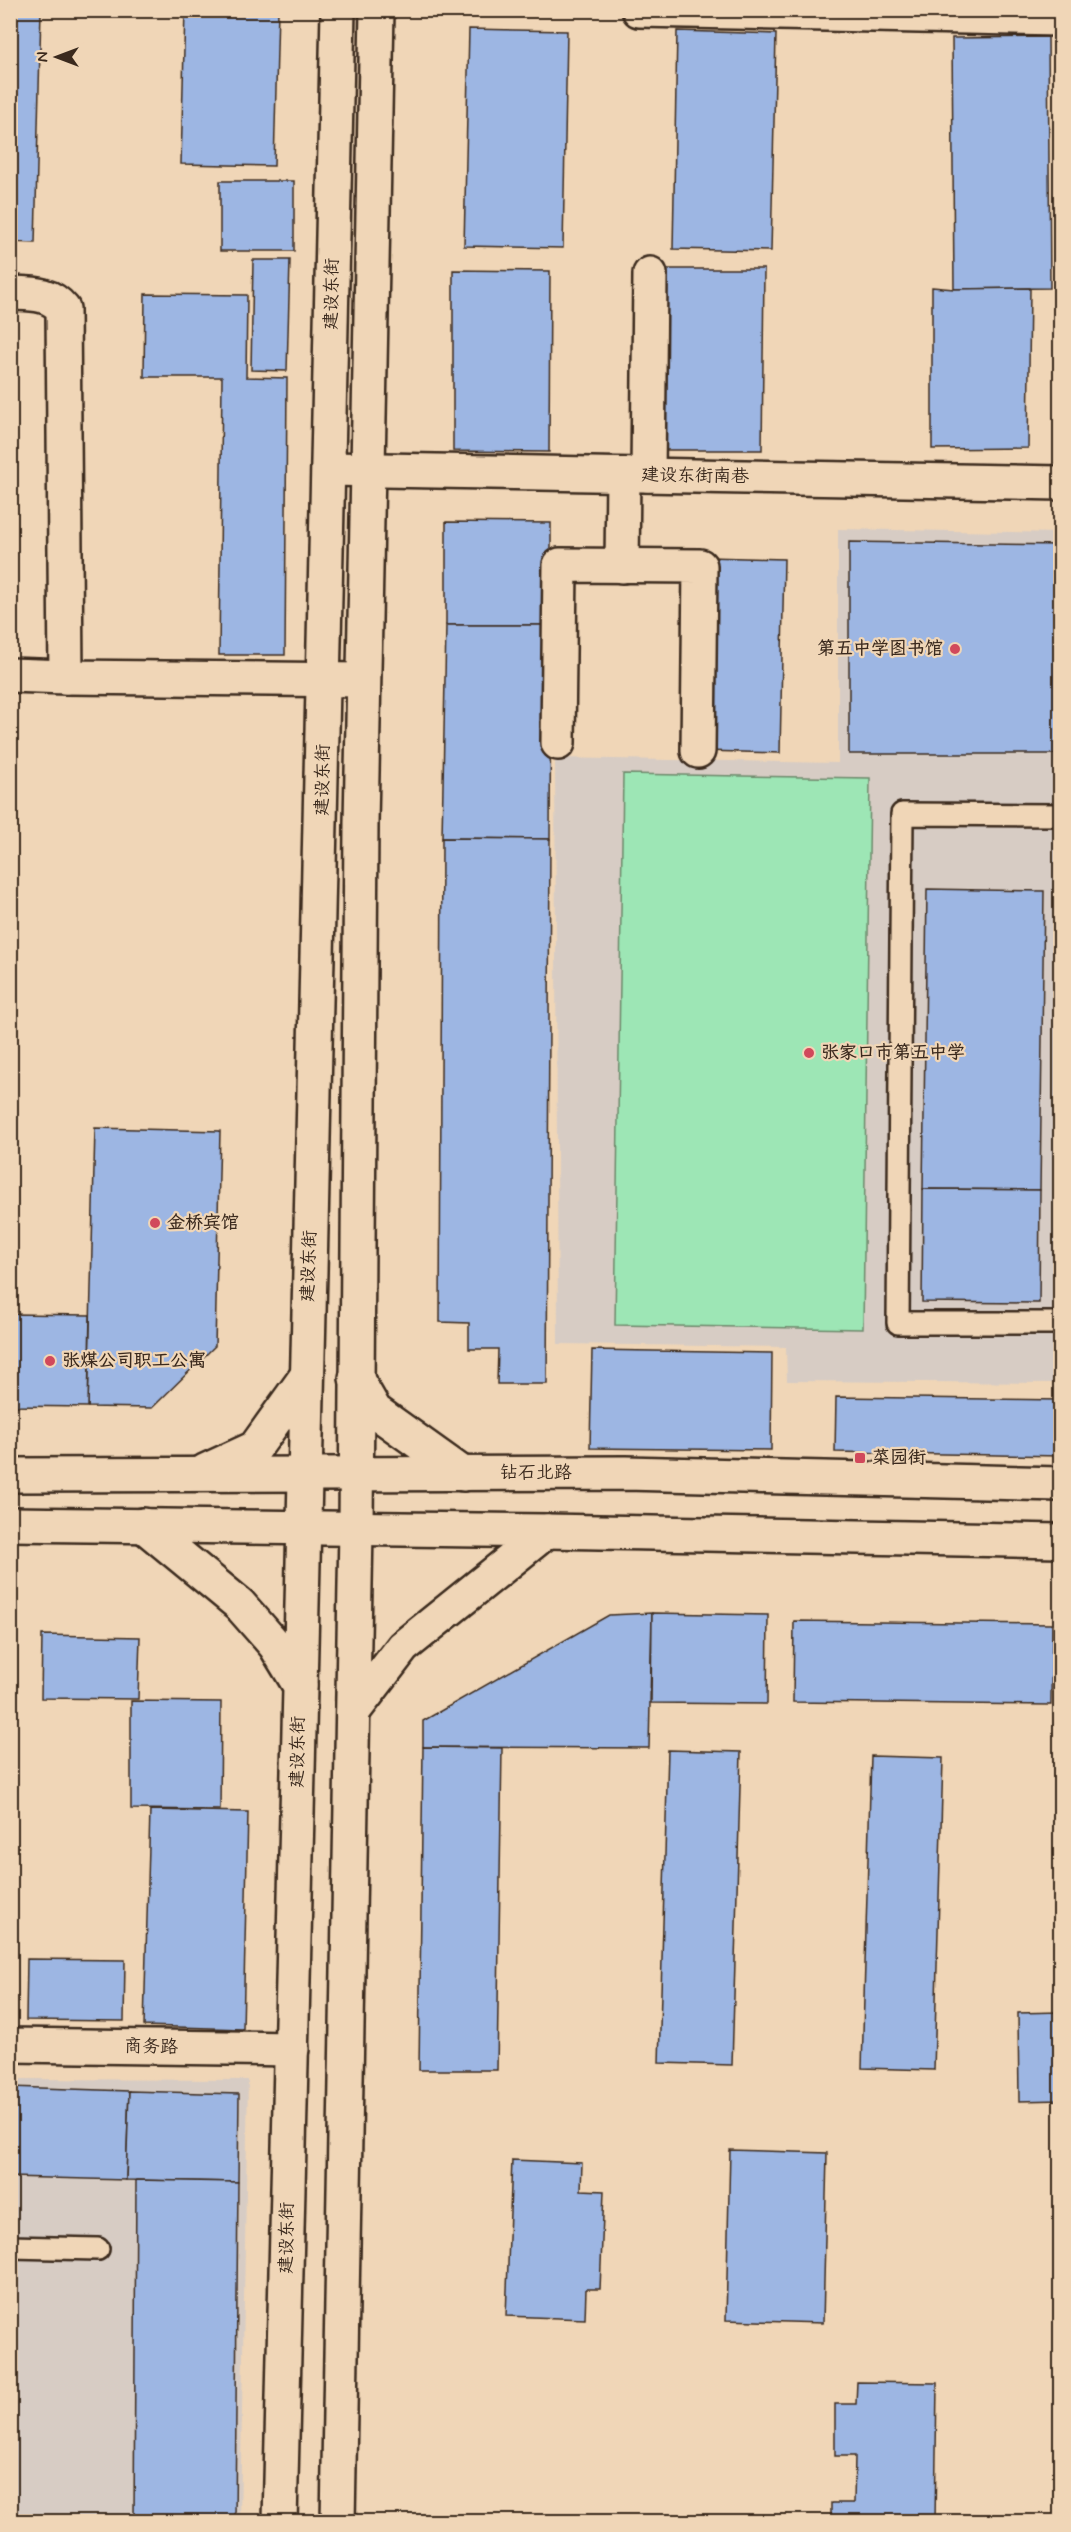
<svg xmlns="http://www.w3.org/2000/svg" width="1071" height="2532" viewBox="0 0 1071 2532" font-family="Mynerve,'LXGW WenKai TC',sans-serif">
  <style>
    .built { fill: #d7ccc4 }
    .green { fill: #9de6b5; stroke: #6c886a; stroke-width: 1.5 }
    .building { fill: #9db6e3; stroke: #3b2a1e; stroke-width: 1.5 }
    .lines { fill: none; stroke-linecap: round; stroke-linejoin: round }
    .service-casing { stroke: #3b2a1e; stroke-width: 26 }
    .minor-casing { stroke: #3b2a1e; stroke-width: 38 }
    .tertiary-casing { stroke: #3b2a1e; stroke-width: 38 }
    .secondary-casing { stroke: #3b2a1e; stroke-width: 38 }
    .service { stroke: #f0d6b7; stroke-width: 21 }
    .minor { stroke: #f0d6b7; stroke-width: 33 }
    .tertiary { stroke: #f0d6b7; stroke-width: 33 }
    .secondary { stroke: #f0d6b7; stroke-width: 33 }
    .poi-dot { fill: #d1495b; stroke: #f0d6b7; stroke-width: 2 }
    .labels { text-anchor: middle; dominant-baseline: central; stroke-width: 4.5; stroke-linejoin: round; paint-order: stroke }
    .street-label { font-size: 18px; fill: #3b2a1e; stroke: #f0d6b7 }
    .poi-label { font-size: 18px; font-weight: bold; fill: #3b2a1e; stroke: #f0d6b7; text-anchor: start }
  </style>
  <rect width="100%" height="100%" fill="#f0d6b7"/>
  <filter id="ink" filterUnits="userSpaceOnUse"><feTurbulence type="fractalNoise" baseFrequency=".0167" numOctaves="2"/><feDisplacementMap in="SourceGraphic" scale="12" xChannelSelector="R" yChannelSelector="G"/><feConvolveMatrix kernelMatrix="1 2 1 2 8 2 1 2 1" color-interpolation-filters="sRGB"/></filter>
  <g filter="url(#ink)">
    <!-- built -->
    <g class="built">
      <polygon points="838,529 1060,533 1060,1383 787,1381 786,1347 558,1344 555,758 838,763"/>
      <polygon points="11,2079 248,2080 240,2521 11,2522"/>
    </g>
    <!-- green -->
    <polygon class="green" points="623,774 870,778 863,1329 615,1325"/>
    <!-- building -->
    <g class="building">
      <polygon points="10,10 41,10 35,243 10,242"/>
      <polygon points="185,10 278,10 274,166 181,164"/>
      <polygon points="469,29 567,31 563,248 464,246"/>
      <polygon points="677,31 776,34 771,251 673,249"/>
      <polygon points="1048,37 1050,288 954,289 952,38"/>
      <rect x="220" y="181" width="74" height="70"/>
      <polygon points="253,260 290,260 287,371 251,370"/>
      <polygon points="666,269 764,269 762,450 666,450"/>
      <polygon points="453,270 550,271 549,452 453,451"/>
      <polygon points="932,287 954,289 1030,288 1028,448 932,449"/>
      <polygon points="145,294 247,295 246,377 287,378 285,655 219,655 222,377 144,377"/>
      <polygon points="446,522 551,523 551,625 446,625"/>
      <polygon points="849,542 1060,545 1060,754 849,754"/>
      <polygon points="708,557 784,559 780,753 704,751"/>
      <polygon points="446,625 551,625 550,839 442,838"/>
      <polygon points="442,838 550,839 547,1384 497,1384 498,1349 469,1349 469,1323 440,1322"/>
      <polygon points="927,889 1044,891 1040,1190 923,1189"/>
      <polygon points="95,1128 220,1131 215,1346 152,1408 88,1407"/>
      <polygon points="923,1189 1040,1190 1039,1303 922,1302"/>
      <polygon points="10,1314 90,1315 88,1407 10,1406"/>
      <polygon points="592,1350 772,1353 771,1450 590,1448"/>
      <polygon points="836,1397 1060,1400 1060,1456 835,1452"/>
      <polygon points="652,1613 649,1748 423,1747 423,1721 609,1615"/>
      <polygon points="652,1613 768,1615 767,1704 651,1703"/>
      <polygon points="794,1621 1052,1624 1051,1705 793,1702"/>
      <rect x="10" y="1628" width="7" height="70"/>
      <polygon points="42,1635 140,1637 138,1699 41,1698"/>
      <polygon points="131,1701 221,1702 220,1810 131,1809"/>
      <polygon points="423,1747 502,1748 497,2070 419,2070"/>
      <polygon points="668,1750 741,1752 732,2065 659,2063"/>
      <polygon points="871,1756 943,1758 934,2070 862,2068"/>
      <polygon points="150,1810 248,1812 243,2029 144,2026"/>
      <polygon points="27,1959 125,1960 124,2021 26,2020"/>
      <polygon points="1060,2012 1060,2100 1019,2101 1018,2013"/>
      <polygon points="10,2087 129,2091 126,2180 10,2177"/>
      <polygon points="129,2091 239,2094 238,2182 126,2180"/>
      <polygon points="730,2150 827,2153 823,2323 726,2320"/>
      <polygon points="512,2160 582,2163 581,2190 604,2191 600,2289 586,2289 585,2319 506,2316"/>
      <polygon points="136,2180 238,2182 235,2522 134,2522"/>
      <polygon points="857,2382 937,2383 935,2522 831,2522 831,2503 854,2503 855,2456 835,2456 835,2404 856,2404"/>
    </g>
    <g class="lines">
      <defs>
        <g id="service">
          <polyline points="1060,815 902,814 898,1323 1060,1323"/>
          <polyline points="10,2247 98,2249"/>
        </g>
        <g id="minor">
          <polyline points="639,10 1060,19"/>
          <path d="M10,293C31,294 49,292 63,309L66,677L363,680"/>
          <polyline points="329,469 1060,483"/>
          <polyline points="648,475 650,274"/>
          <polyline points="622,566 623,475"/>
          <polyline points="10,675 66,677"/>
          <polyline points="558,743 560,565 700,566 698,751"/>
        </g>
        <polyline id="tertiary" points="10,2045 292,2049"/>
        <g id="secondary">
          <polyline points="356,1378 375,1411 463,1474"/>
          <polyline points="205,1471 255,1448 306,1377"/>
          <polyline points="10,1475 626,1473 1060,1484"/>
          <polyline points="10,1524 547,1531 1060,1541"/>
          <polyline points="143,1525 239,1604 275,1645 300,1686"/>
          <polyline points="353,1712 403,1647 547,1531"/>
          <path d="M280,2522C300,1684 321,848 338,10"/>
          <polyline points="338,2522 356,1529 361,823 377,10"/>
        </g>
      </defs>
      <!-- service casing -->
      <use href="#service" class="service-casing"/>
      <!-- minor casing -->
      <use href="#minor" class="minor-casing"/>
      <!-- tertiary casing -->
      <use href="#tertiary" class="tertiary-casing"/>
      <!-- secondary casing -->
      <use href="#secondary" class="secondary-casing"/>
      <!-- service -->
      <use href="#service" class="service"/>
      <!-- minor -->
      <use href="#minor" class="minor"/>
      <!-- tertiary -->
      <use href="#tertiary" class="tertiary"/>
      <!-- secondary -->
      <use href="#secondary" class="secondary"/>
    </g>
  </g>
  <!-- markers -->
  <g class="poi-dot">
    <circle cx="955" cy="649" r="6"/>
    <circle cx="809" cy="1053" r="6"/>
    <circle cx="155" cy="1223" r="6"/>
    <circle cx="50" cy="1361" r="6"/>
    <rect x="854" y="1452" width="12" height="12" rx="3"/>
  </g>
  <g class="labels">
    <!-- street labels -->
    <g class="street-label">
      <text transform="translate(332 294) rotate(-89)">建设东街</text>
      <text transform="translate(695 476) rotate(1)">建设东街南巷</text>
      <text transform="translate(323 780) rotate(-89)">建设东街</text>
      <text transform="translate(309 1266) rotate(-88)">建设东街</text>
      <text x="536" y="1473">钻石北路</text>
      <text transform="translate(298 1752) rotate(-89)">建设东街</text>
      <text transform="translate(151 2047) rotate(1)">商务路</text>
      <text transform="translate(287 2238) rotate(-89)">建设东街</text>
    </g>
    <!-- poi labels -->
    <g class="poi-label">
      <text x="943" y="649" text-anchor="end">第五中学图书馆</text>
      <text x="821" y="1053">张家口市第五中学</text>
      <text x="167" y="1223">金桥宾馆</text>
      <text x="62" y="1361">张煤公司职工公寓</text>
      <text x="872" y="1458">菜园街</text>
    </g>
  </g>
  <!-- margin -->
  <rect width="1071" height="2532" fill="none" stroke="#f0d6b7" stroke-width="36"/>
  <rect x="18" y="18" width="1035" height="2496" fill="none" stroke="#3b2a1e" stroke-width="2" filter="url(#ink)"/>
  <!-- north arrow -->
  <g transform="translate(57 57) rotate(270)" stroke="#f0d6b7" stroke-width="4.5" paint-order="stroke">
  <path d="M0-4.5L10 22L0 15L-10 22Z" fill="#3b2a1e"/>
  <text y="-9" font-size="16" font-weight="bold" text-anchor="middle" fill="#3b2a1e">N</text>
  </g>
</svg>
